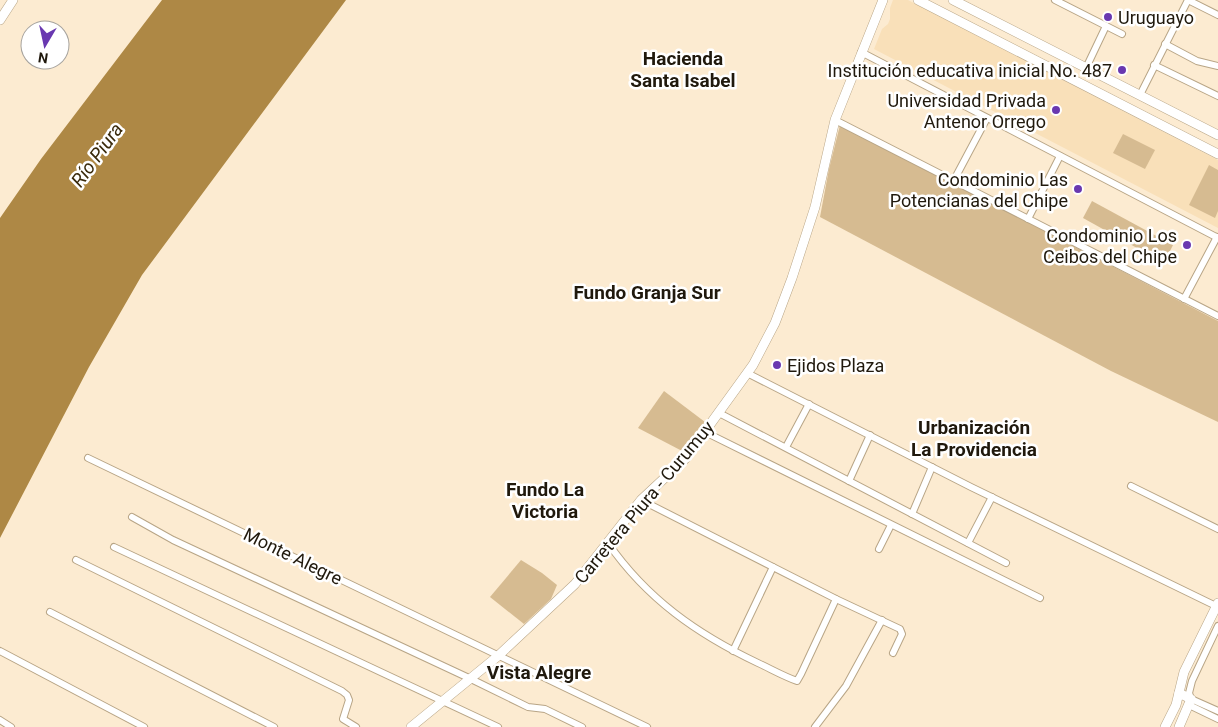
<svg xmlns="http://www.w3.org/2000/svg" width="1218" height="727" viewBox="0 0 1218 727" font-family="Roboto,sans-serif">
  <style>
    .built { fill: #f9e0b9 }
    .green { fill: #d6bb91 }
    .water { fill: #ae8845 }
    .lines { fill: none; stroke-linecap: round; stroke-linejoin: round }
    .street-casing { stroke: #b8a586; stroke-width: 8 }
    .secondary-casing { stroke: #b8a586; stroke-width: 10 }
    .street { stroke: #fff; stroke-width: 6 }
    .secondary { stroke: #fff; stroke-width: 9 }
    .poi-dot { fill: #6938b0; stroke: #fff; stroke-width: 2 }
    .labels { text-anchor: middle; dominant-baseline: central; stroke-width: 5; stroke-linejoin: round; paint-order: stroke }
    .poi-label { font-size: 18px; fill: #20190d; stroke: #fff; text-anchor: end }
    .street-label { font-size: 18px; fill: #20190d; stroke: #fff }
    .neighbourhood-label { font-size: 19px; font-weight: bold; fill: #20190d; stroke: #fff }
    .water-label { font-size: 19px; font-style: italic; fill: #3a2a0b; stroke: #fff }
  </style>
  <rect width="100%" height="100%" fill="#fcebd1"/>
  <!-- built -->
  <polygon class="built" points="893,0 908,0 1218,160 1218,228 874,49 882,29 888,24 890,19 890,8"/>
  <!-- green -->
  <g class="green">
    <polygon points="840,125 1218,321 1218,422 1111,371 820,217 829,169"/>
    <polygon points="1123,134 1155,150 1145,169 1113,153"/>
    <polygon points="1209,165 1218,170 1218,211 1215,218 1189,205"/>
    <polygon points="1092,201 1173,245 1164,263 1083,218"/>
    <polygon points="664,391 705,422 684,452 638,428"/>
    <polygon points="521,560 542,573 557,585 551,599 524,624 490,597"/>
  </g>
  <!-- water -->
  <polygon class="water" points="162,0 346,0 142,275 89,367 0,538 0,218 41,159"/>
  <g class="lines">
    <defs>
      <g id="street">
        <polyline points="1055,0 1122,34"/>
        <polyline points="1188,0 1218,15"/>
        <polyline points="1165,44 1197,61 1218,66"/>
        <polyline points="861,52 1218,238"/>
        <polyline points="1154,65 1218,96"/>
        <polyline points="1086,68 1106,26"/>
        <polyline points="1140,95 1188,0"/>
        <polyline points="835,120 1218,316"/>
        <polyline points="954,180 987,118"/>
        <polyline points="1028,219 1060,156"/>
        <polyline points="1184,299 1217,237"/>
        <polyline points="747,373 971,487 1216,606"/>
        <polyline points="719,413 1006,563"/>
        <polyline points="705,432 1040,598"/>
        <polyline points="786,447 809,404"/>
        <polyline points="88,458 647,727"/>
        <polyline points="849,481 870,435"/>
        <polyline points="1131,486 1218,529"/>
        <polyline points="641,500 836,599 900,629 902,634 893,653"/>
        <polyline points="912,514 932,467"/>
        <polyline points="132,517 173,540 471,679 528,707 545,709 582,727"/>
        <path d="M608,543C647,599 697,634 758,663C771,669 783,676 797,681L801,674L836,599"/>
        <polyline points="968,543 992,497"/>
        <polyline points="114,547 498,727"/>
        <polyline points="879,549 891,525"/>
        <polyline points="76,560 342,691 347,695 349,700 343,719 356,727"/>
        <polyline points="50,612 274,727"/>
        <polyline points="1218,626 1192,681 1189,693 1191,699 1218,711"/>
        <polyline points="0,651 144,727"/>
        <polyline points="733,651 773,567"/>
        <polyline points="1189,705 1218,719"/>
        <polyline points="0,720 11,727"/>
        <polyline points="815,727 846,686 882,620"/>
      </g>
      <g id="secondary">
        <polyline points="918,0 1218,154"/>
        <polyline points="953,0 1218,135"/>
        <polyline points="0,20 13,0"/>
        <polyline points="411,727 498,656 575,584 641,500 685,459 753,365 775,323 792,278 815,207 835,120 883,0"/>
        <polyline points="1165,727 1176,705 1184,672 1218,603"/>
        <polyline points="1179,727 1191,699 1179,693"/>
      </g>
    </defs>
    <!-- street casing -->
    <use href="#street" class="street-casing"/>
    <!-- secondary casing -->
    <use href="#secondary" class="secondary-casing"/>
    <!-- street -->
    <use href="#street" class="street"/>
    <!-- secondary -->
    <use href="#secondary" class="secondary"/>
  </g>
  <!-- markers -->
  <g class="poi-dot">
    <circle cx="1108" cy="17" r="5"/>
    <circle cx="1122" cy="70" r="5"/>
    <circle cx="1056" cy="110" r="5"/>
    <circle cx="1078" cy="189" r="5"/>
    <circle cx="1187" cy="245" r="5"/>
    <circle cx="777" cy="365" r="5"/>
  </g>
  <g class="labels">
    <!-- poi labels -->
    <g class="poi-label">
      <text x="1118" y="17" text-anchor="start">Uruguayo</text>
      <text x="1112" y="70">Institución educativa inicial No. 487</text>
      <text x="1046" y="100">Universidad Privada<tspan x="1046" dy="21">Antenor Orrego</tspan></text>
      <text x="1068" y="179">Condominio Las<tspan x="1068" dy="21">Potencianas del Chipe</tspan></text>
      <text x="1177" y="235">Condominio Los<tspan x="1177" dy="21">Ceibos del Chipe</tspan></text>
      <text x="787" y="365" text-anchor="start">Ejidos Plaza</text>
    </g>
    <!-- street labels -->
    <g class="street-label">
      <text transform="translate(644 502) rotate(-50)">Carretera Piura - Curumuy</text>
      <text transform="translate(293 556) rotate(26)">Monte Alegre</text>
    </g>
    <!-- neighbourhood labels -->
    <g class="neighbourhood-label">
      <text x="683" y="58">Hacienda<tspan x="683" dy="22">Santa Isabel</tspan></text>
      <text x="647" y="292">Fundo Granja Sur</text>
      <text x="974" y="427">Urbanización<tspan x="974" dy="22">La Providencia</tspan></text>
      <text x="545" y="489">Fundo La<tspan x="545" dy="22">Victoria</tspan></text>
      <text x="539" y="672">Vista Alegre</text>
    </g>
    <!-- water labels -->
    <g class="water-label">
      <text transform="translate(97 155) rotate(-54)">Río Piura</text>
    </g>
  </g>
  <!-- north arrow -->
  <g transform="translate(45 45) rotate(189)"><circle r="24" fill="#ffffff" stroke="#a6a39e"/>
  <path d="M0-4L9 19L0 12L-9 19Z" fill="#6938b0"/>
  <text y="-8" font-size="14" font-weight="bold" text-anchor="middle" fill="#20190d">N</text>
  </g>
</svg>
